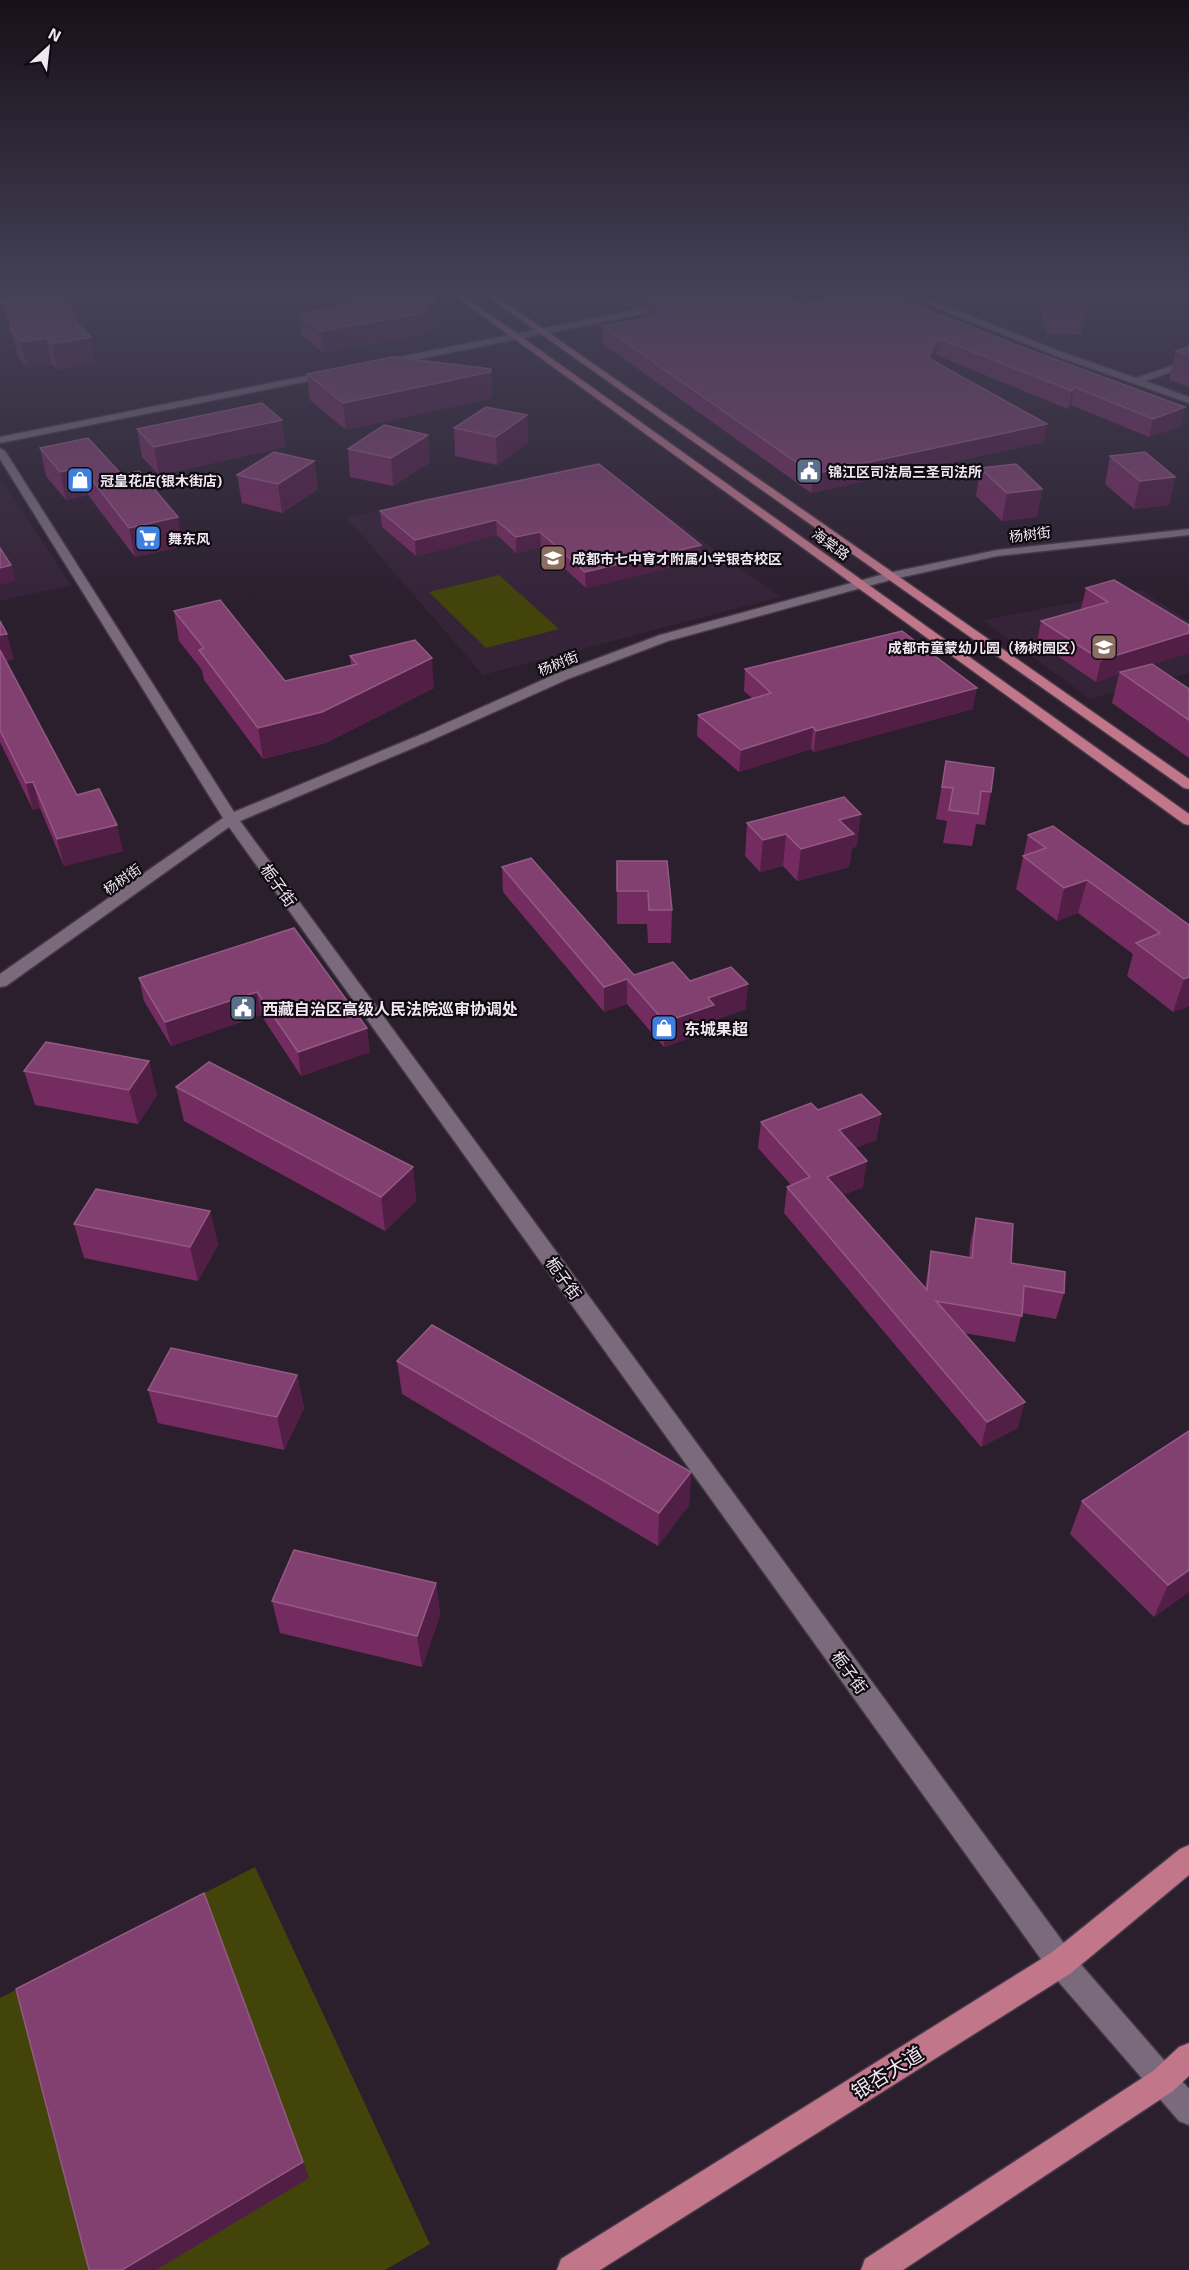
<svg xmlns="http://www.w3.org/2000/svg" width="1189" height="2270" viewBox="0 0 1189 2270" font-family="'Exo 2','Noto Sans SC',sans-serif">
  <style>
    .built { fill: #352338 }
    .green { fill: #42440a }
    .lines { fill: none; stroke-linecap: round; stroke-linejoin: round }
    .minor-casing { stroke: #443946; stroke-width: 3 }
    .major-casing { stroke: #443946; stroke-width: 3 }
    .minor { fill: #7a6a7c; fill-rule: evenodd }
    .major { fill: #c1768a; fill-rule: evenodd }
    .wall { fill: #742c60 }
    .shaded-wall { fill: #511e45 }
    .building { fill: #824070; stroke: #935a84; stroke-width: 1.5 }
    .labels { text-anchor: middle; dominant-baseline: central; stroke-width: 4.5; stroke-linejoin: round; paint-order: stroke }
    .far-poi-label { font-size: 14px; font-weight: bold; fill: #f0e7f2; stroke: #100a11; text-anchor: start }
    .far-street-label { font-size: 14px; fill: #f0e7f2; stroke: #100a11 }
    .street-label { font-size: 16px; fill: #f0e7f2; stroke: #100a11 }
    .poi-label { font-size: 16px; font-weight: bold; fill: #f0e7f2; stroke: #100a11; text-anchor: start }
    .near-street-label { font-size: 20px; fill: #f0e7f2; stroke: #100a11 }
  </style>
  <rect width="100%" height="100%" fill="#2b1e2d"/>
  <!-- built -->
  <g class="built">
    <polygon points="594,462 780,597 483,675 347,518"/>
    <polygon points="0,479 71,585 0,601"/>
    <polygon points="1141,590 1189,621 1189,673 1090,699 982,620"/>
  </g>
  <!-- green -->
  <g class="green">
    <polygon points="499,575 559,629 486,648 429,592"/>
    <polygon points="255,1867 430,2244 385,2270 0,2270 0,1998"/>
  </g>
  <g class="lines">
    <defs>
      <g id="minor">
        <polygon points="41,293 60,293 0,305 0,299"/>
        <polygon points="900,293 911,293 1062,352 1136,378 1189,360 1189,366 1145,381 1189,397 1189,403 1056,356"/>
        <polygon points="669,303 672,304 672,308 384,366 379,363 384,360"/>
        <polygon points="331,371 336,374 334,376 0,443 0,437"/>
        <polygon points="0,448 5,451 234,812 422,734 558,673 660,635 888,573 997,550 1189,529 1189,535 997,556 894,579 668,641 568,679 432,740 240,821 1071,1953 1189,2089 1189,2125 1179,2121 1051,1973 229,827 6,986 0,987 0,974 223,818 0,459"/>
      </g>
      <g id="major">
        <polygon points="451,293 460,293 1189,814 1189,825 1184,824"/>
        <polygon points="483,293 492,293 1189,779 1189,789 1184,788"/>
        <polygon points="1189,1845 1189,1875 1071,1973 600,2270 557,2270 561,2259 1051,1953 1180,1849"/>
        <polygon points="1189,2043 1189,2076 1173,2091 903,2270 861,2270 865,2259 1153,2071 1179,2047"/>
      </g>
    </defs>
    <!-- minor casing -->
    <use href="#minor" class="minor-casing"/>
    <!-- major casing -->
    <use href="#major" class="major-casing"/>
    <!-- minor -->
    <use href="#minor" class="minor"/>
    <!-- major -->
    <use href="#major" class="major"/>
  </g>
  <!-- wall -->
  <g class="wall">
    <polygon points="328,293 427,293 437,319 425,334 324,353 301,335 299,314 346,305"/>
    <polygon points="608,293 778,293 802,305 847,293 1181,426 1149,437 1071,405 1068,409 936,355 933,361 1044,442 811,493 602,343 602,326 650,318 644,315 645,306 634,308"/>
    <polygon points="1037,293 1087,293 1088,297 1081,335 1046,334"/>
    <polygon points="4,301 78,324 96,363 58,370 52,364 27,368 18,358"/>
    <polygon points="1189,346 1189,387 1169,380 1176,351"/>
    <polygon points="491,369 492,398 346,430 310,400 307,374"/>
    <polygon points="527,415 528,442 497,465 455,456 454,428"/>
    <polygon points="282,420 285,447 159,475 142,457 137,429"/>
    <polygon points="88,438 183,546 135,557 88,495 66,500 46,476 40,448"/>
    <polygon points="348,449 430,462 393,486 350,477"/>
    <polygon points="1110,456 1175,477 1169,505 1134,509 1105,484"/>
    <polygon points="314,461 318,489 282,513 242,503 237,475"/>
    <polygon points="980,468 1042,489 1037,517 1002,521 976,496"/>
    <polygon points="422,501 701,545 701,560 586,588 541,547 516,553 497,535 416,556 382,527 380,511"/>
    <polygon points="1086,588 1189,625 1189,653 1152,664 1189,689 1189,758 1112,703 1119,674 1096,682 1037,642 1041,621 1081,609"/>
    <polygon points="174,611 285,681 351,665 350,656 434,688 326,743 263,759 204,680 202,670 179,641"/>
    <polygon points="0,621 14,659 6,661 77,795 123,851 64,866 40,808 33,810 0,742"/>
    <polygon points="745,669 973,709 814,752 811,749 739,772 697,736 698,715 752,698 744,691"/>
    <polygon points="946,761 991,792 985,825 976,824 972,846 943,843 947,821 936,819"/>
    <polygon points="747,823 857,846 852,848 849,867 797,881 783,866 760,872 745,856"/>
    <polygon points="1028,835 1189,925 1189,1006 1173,1012 1127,976 1133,954 1078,913 1057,921 1016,889"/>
    <polygon points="617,861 672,910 671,943 648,943 647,924 617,924"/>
    <polygon points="502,867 634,975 690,981 746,1009 713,1021 713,1030 664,1047 627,1004 604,1012 503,892"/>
    <polygon points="294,928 370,1052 301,1076 261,1015 171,1046 144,1001 139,978"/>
    <polygon points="24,1071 157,1095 138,1124 35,1105"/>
    <polygon points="176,1087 413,1167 416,1201 385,1231 184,1121"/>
    <polygon points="818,1110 881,1114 876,1140 855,1148 863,1187 843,1195 925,1288 931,1251 969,1258 970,1244 976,1218 1011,1263 1064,1293 1056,1319 1022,1313 1015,1342 964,1333 1018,1428 981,1447 784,1213 787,1187 791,1185 758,1148 761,1122"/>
    <polygon points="210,1211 218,1245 198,1281 84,1258 74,1224"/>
    <polygon points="397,1361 691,1472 689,1505 658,1546 402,1394"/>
    <polygon points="297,1375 304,1408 284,1450 158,1423 148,1390"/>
    <polygon points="1189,1431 1189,1592 1154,1617 1070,1534 1082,1501"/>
    <polygon points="436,1583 440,1615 422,1667 280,1633 272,1601"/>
  </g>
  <!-- shaded-wall -->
  <g class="shaded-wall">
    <polygon points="634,293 712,293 645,298 645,306 634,308"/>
    <polygon points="436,298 437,319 425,334 324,353 321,331"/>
    <polygon points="91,337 96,363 58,370 52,344"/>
    <polygon points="46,338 52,364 27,368 21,342"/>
    <polygon points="938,338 936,355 926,376 928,358"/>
    <polygon points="491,372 492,398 346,430 343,403"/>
    <polygon points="1074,387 1071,405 1068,409 1072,391"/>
    <polygon points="1185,407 1181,426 1149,437 1153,419"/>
    <polygon points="527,415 528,442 497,465 496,437"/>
    <polygon points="282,420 285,447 159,475 154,447"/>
    <polygon points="1047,424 1044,442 811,493 813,474"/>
    <polygon points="428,435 430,462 393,486 391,458"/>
    <polygon points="314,461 318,489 282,513 278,484"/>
    <polygon points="82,467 88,495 66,500 60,472"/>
    <polygon points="1175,477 1169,505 1134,509 1140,481"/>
    <polygon points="1042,489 1037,517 1002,521 1007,493"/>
    <polygon points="178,517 183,546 135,557 129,528"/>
    <polygon points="496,520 497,535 416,556 415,540"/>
    <polygon points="540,532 541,547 516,553 516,537"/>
    <polygon points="701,545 701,560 586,588 585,572"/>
    <polygon points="11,565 15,581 0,585 0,568"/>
    <polygon points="1189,633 1189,653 1122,674 1120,672 1119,674 1096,682 1101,660"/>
    <polygon points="7,634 14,659 0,662 0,635"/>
    <polygon points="432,658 434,688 326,743 263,759 258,728"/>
    <polygon points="977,688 973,709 814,752 816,731"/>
    <polygon points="813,727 811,749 739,772 741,750"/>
    <polygon points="33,782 40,808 33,810 26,783"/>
    <polygon points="861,814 857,846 852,848 849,867 797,881 801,849 839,820"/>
    <polygon points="117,825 123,851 64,866 57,839"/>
    <polygon points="786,834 783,866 760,872 763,840"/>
    <polygon points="1087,880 1078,913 1057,921 1064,888"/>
    <polygon points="1189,977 1189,1006 1173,1012 1184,979"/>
    <polygon points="627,979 627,1004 604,1012 604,987"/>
    <polygon points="748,984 746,1009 713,1021 713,1030 664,1047 665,1022 708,998"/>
    <polygon points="257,992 261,1015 171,1046 165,1022"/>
    <polygon points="367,1028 370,1052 301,1076 298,1052"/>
    <polygon points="149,1061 157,1095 138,1124 129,1090"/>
    <polygon points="881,1114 876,1140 835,1156 839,1130"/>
    <polygon points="867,1161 863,1187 823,1203 827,1177"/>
    <polygon points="413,1167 416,1201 385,1231 381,1197"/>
    <polygon points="210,1211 218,1245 198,1281 190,1247"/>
    <polygon points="297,1375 304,1408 284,1450 277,1417"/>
    <polygon points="1025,1402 1018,1428 981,1447 987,1422"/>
    <polygon points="691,1472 689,1505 658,1546 659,1513"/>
    <polygon points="1189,1570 1189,1592 1154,1617 1168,1585"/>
    <polygon points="436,1583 440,1615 422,1667 417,1636"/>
    <polygon points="204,1893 309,2178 156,2270 122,2270"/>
  </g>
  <!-- building -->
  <g class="building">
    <polygon points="356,293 427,293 436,298 424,313 321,331 299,314 369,301"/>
    <polygon points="670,293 778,293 802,305 847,293 886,293 1030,350 1185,407 1153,419 1074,387 1072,391 938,338 928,358 1047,424 813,474 602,326 672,314 645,298"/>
    <polygon points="1052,293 1087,293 1088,297 1053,296"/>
    <polygon points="67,295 78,324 91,337 52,344 46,338 21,342 12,332 4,301"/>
    <polygon points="1189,346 1189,355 1176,351"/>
    <polygon points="393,357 491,369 491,372 343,403 307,374"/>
    <polygon points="262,403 282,420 154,447 137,429"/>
    <polygon points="486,407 527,415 496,437 454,428"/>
    <polygon points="384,425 428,435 391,458 348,449"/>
    <polygon points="88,438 122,475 139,471 178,517 129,528 82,467 60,472 40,448"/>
    <polygon points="274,452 314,461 278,484 237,475"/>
    <polygon points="1145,452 1175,477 1140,481 1110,456"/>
    <polygon points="599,464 701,545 585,572 540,532 516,537 496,520 415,540 380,511 422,501"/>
    <polygon points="1016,464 1042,489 1007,493 980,468"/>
    <polygon points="0,548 11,565 0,568"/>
    <polygon points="1114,580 1189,625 1189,633 1101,660 1041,621 1108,602 1086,588"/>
    <polygon points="220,600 285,681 357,664 350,656 415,640 432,658 322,712 258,728 199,650 204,648 174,611"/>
    <polygon points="0,621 7,634 0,635"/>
    <polygon points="902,631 977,688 816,731 813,727 741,750 698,715 771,693 745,669"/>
    <polygon points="0,650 77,795 99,789 117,825 57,839 33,782 26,783 0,730"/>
    <polygon points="1152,664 1189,689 1189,720 1120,672"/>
    <polygon points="946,761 994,768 991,792 981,791 978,814 949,810 953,788 942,787"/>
    <polygon points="844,797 861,814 839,820 854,834 801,849 786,834 763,840 747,823"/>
    <polygon points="1053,826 1189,925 1189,977 1184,979 1136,943 1160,933 1087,880 1064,888 1023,856 1046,848 1028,835"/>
    <polygon points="531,858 634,975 673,962 690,981 731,967 748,984 708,998 714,1005 665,1022 627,979 604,987 502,867"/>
    <polygon points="617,861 667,861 672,910 649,910 648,891 617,891"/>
    <polygon points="294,928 367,1028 298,1052 257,992 165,1022 139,978"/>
    <polygon points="46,1042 149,1061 129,1090 24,1071"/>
    <polygon points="209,1062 413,1167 381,1197 176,1087"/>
    <polygon points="861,1094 881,1114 839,1130 867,1161 827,1177 927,1290 931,1251 972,1258 976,1218 1013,1224 1011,1263 1065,1272 1064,1293 1024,1286 1022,1316 936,1301 1025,1402 987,1422 787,1187 810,1177 761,1122 811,1103 818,1110"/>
    <polygon points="96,1189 210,1211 190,1247 74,1224"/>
    <polygon points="432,1325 691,1472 659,1513 397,1361"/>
    <polygon points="171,1348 297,1375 277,1417 148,1390"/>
    <polygon points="1189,1431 1189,1570 1168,1585 1082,1501"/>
    <polygon points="294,1550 436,1583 417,1636 272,1601"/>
    <polygon points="204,1893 303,2162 122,2270 89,2270 16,1989"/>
  </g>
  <!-- sky -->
  <linearGradient id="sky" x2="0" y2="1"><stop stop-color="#181019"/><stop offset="0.48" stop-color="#444157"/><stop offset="1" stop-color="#444157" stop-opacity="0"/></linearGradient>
  <rect width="1189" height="611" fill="url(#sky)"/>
  <!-- icons -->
  <defs>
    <symbol id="civic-square" viewBox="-11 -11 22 22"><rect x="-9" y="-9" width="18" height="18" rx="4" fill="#5c6f8a" stroke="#100a11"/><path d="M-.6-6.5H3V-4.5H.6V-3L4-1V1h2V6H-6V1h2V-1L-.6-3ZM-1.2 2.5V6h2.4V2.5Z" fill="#fff"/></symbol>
    <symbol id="shop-square" viewBox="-11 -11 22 22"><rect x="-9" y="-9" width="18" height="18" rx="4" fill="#3f7fe0" stroke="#100a11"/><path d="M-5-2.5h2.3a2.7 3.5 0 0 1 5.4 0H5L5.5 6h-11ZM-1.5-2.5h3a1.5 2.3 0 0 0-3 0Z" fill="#fff"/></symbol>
    <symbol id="supermarket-square" viewBox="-11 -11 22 22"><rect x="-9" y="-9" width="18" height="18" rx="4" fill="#3f7fe0" stroke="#100a11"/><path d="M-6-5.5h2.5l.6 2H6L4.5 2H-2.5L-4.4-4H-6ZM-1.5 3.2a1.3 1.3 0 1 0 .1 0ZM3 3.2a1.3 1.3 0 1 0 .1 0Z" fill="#fff"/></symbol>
    <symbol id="school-square" viewBox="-11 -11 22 22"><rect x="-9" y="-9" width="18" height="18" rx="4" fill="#8d6e63" stroke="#100a11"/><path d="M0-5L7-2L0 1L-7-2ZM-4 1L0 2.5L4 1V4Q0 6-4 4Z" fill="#fff"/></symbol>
  </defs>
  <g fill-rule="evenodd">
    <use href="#civic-square" x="794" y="456" width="30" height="30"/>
    <use href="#shop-square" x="65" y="465" width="30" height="30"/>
    <use href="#supermarket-square" x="133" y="523" width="30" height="30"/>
    <use href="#school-square" x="538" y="543" width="30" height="30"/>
    <use href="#school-square" x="1089" y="632" width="30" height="30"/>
    <use href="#civic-square" x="228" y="993" width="30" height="30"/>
    <use href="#shop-square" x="649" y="1013" width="30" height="30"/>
  </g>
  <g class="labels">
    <!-- far-poi labels -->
    <g class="far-poi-label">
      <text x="828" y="471">锦江区司法局三圣司法所</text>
      <text x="100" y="480">冠皇花店(银木街店)</text>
      <text x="168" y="538">舞东风</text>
      <text x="572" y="558">成都市七中育才附属小学银杏校区</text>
      <text x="1084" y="647" text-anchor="end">成都市童蒙幼儿园（杨树园区）</text>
    </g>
    <!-- far-street labels -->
    <g class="far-street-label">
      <text transform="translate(1030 534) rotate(-7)">杨树街</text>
      <text transform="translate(831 544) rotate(36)">海棠路</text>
      <text transform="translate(558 663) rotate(-22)">杨树街</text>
      <text transform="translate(122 879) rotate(-35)">杨树街</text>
    </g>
    <!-- street labels -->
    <g class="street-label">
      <text transform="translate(279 885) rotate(54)">栀子街</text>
      <text transform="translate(564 1278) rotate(54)">栀子街</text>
      <text transform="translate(850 1672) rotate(54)">栀子街</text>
    </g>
    <!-- poi labels -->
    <g class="poi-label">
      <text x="262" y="1008">西藏自治区高级人民法院巡审协调处</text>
      <text x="684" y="1028">东城果超</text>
    </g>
    <!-- near-street labels -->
    <g class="near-street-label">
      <text transform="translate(887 2072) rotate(-32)">银杏大道</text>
    </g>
  </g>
  <!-- north arrow -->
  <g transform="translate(48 48) rotate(27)" stroke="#100a11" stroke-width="4.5" paint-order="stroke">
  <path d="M0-4.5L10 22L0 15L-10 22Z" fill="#f0e7f2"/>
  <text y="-9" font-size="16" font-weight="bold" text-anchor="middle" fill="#f0e7f2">N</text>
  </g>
</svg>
